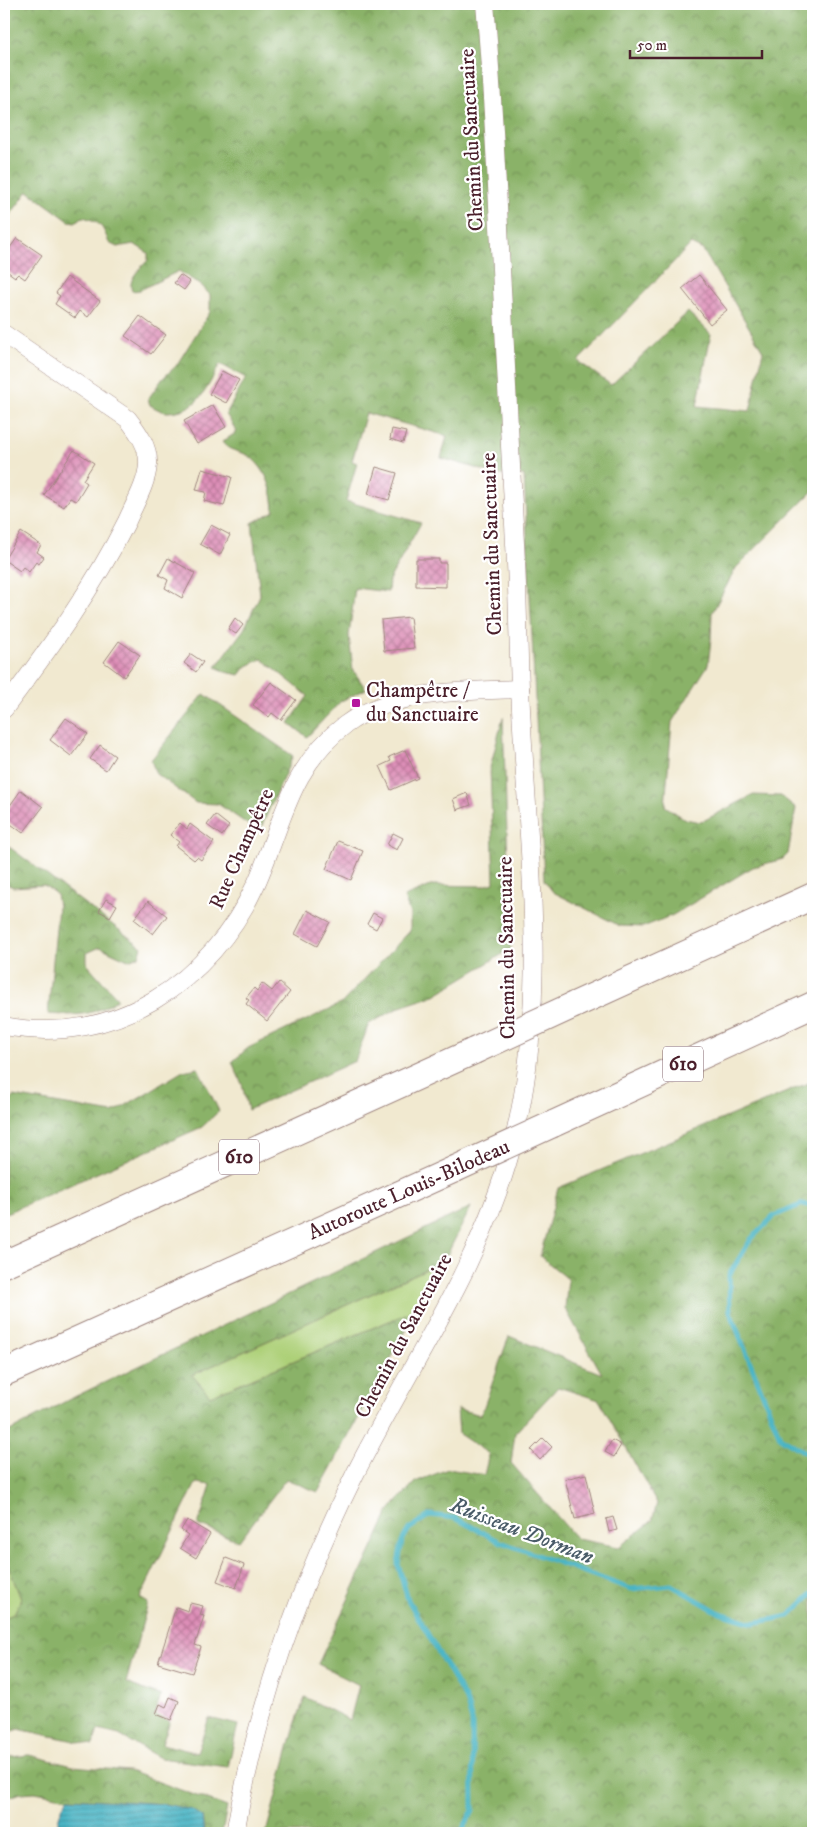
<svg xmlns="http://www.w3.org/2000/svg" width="817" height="1837" viewBox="0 0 817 1837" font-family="'IM FELL DW Pica',serif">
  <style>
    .green { fill: #add078; stroke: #7c7852 }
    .forest { fill: url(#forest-crowns); stroke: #6a684a; fill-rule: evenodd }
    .water { fill: url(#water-rules); stroke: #496a78 }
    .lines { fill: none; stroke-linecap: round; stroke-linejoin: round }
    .stream { stroke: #48b4c4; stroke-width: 5 }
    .building { fill: url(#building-cross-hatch) }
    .minor-casing { stroke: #9e847e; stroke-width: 19 }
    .highway-casing { stroke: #9e847e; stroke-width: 28 }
    .minor { stroke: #fff; stroke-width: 18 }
    .highway { stroke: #fff; stroke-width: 26 }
    .highway-bridge-casing { stroke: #9e847e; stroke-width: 28; stroke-linecap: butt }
    .highway-bridge { stroke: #fff; stroke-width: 26 }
    .poi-dot { fill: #b5179e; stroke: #fff; stroke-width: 2 }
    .labels { text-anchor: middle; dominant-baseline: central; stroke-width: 4.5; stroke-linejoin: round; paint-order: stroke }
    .shield { fill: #fff; stroke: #80626b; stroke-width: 1 }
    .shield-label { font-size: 20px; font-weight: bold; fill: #4a1f2b }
    .street-label { font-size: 21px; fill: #4a1f2b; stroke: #fff }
    .poi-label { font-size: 21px; fill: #4a1f2b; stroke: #fff; text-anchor: start }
    .water-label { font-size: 22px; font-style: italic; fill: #495b68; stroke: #fff }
  </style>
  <defs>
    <pattern id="forest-crowns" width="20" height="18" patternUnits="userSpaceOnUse" patternTransform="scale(1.25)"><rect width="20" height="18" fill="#8ab268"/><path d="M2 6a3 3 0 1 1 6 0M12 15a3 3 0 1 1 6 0" fill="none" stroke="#739056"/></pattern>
    <pattern id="water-rules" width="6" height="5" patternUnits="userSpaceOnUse" patternTransform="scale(1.25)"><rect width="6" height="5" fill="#48b4c4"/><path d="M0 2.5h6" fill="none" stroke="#3e929f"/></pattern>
    <pattern id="building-cross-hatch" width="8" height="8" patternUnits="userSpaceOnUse" patternTransform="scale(1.25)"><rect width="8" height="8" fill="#dd8eb7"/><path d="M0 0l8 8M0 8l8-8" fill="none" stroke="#b57395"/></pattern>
  </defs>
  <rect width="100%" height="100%" fill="#fff"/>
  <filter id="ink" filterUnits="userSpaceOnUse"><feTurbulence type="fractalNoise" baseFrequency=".02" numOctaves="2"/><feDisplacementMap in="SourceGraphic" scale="10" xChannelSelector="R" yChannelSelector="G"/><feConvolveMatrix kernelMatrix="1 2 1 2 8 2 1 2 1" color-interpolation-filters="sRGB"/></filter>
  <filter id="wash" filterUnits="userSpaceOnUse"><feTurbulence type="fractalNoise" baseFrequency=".0096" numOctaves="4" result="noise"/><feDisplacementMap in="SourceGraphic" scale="20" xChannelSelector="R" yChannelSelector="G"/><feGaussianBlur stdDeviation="1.12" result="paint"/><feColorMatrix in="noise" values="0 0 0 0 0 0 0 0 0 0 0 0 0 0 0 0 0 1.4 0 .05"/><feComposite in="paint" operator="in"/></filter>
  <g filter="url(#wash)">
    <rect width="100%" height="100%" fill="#f1e9d0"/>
    <!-- green -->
    <g class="green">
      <polygon points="444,1261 418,1309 210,1396 192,1375"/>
      <polygon points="4,1554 21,1599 14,1614 4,1618"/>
    </g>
    <!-- forest -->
    <g class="forest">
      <path d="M4,4H813V491L736,568L712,613L711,640L708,665L672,722L665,806L685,819L701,822L753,795L781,796L796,808L788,854L783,859L753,867L673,915L643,927L620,926L553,892L544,880L524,475H499L441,458L447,436L366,413L352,461L357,463L346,501L421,523L389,580L388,592L355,588L349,636L353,670L366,689L341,701L307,737L289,723L308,696L262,659L247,666L240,675L225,672L216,667L244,629L260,595L252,523L274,511C273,490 267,469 249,456C239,450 229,452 222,442L237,432L226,414L246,378L220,364C207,388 199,411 168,412C162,412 155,408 150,405L148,399L163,378L176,366L210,312V295L202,286L179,271L140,290L132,291C127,279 140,269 148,260V253L134,244L117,247L109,243C103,227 101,222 83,217L75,222L69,221L28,191L4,223ZM691,244L703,250L763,351L750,411L697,406L711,334L688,312L611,385L578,361Z"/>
      <polygon points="204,694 293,756 259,832 218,804 196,803 156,774 151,760"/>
      <polygon points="503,717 511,949 433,996 400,1007 369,1024 355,1061 248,1110 242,1084 232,1062 248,1048 342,1003 410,931 410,914 404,897 433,885 483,886 494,883 490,768"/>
      <path d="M4,843L142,947L139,956L128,960L100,947L87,953V964L118,999C93,1016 78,1016 48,1014L58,907L56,894L44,885L13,887L4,883Z"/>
      <polygon points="198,1068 219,1111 202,1127 4,1214 4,1106 14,1096 113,1113 183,1071"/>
      <path d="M813,1081V1833H266L295,1725L305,1697L350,1720L359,1685L318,1664L390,1510L415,1482L448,1469L484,1475L489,1454L459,1434L457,1409L481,1415L509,1336L602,1374L565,1308L568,1279L540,1256L558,1188ZM558,1387L599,1400L657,1503L652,1521L619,1547L577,1539L511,1463L515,1433Z"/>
      <polygon points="471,1207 444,1261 192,1375 210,1396 418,1309 318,1492 286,1479 239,1541 198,1525 211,1485 196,1483 140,1598 148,1603 126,1683 161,1696 154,1715 170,1721 162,1744 197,1753 209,1718 238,1725 228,1767 160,1758 119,1735 98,1730 93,1745 18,1729 4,1735 4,1618 14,1614 21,1599 4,1554 4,1434 70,1399"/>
      <polygon points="29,1755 73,1766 129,1771 227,1807 222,1833 204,1833 202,1817 165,1804 68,1798 35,1792 21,1793 4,1799 4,1758"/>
    </g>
    <!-- water -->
    <path class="water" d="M68,1798L165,1804L192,1810L202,1817L204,1833H60C54,1822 62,1807 68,1798Z"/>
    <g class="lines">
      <!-- stream -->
      <g class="stream">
        <polyline points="813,1206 803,1204 774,1216 751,1239 729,1275 730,1312 780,1437 813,1457"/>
        <polyline points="461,1833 473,1810 472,1722 466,1700 408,1600 398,1564 402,1541 409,1529 430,1515 455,1518 501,1542 631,1589 671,1585 720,1613 753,1623 789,1616 813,1593"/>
      </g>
    </g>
    <g id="blocks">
      <!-- building -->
      <g class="building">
        <polygon points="17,238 42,255 25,279 18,274 15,277 4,269 4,250 7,252"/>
        <polygon points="180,275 190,282 184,290 174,283"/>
        <polygon points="699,275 727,310 710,324 682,289"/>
        <polygon points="67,277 100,301 88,317 80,311 75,318 55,304 60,296 56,293"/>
        <polygon points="140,316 166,335 151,354 125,336"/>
        <polygon points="222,371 239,380 226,403 209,394"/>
        <polygon points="213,405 226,427 197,444 184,421"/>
        <polygon points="392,429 406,432 403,443 390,439"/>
        <polygon points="74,450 94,463 83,480 87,483 76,501 70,498 64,507 44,495"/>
        <polygon points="376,467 397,473 389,500 368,494"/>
        <polygon points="202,469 232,477 224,506 204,501 206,492 196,490"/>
        <polygon points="211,525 230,535 220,555 200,544"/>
        <polygon points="21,532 41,545 37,552 44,557 39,564 36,562 29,572 23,567 20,571 4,560"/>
        <polygon points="168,558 195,573 182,598 165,588 168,580 159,575"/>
        <polygon points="416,559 439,559 439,563 446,563 446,587 416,586"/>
        <polygon points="410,617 414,648 384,651 381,620"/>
        <polygon points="235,618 243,625 236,634 228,629"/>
        <polygon points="119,641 140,655 124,677 104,662"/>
        <polygon points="191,654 203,662 196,672 184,663"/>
        <polygon points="271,682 296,700 281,720 272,713 269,717 253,705"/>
        <polygon points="66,718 88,734 71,756 50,740"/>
        <polygon points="100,745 115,756 106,770 90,759"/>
        <polygon points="405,750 418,778 391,790 380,766 391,761 389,757"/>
        <polygon points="21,790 43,807 23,833 4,819 4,814"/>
        <polygon points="467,793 471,805 457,810 453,799"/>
        <polygon points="215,815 229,826 222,836 207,825"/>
        <polygon points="180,823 187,829 190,824 214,842 201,860 197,857 194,860 176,846 179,842 170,835"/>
        <polygon points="393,833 403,838 397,850 387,845"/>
        <polygon points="338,841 363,851 351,880 326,869"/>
        <polygon points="106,899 117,905 110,917 99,911"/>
        <polygon points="148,901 167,916 153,934 134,919"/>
        <polygon points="307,910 330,922 317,946 295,934"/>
        <polygon points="373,913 382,918 376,929 367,924"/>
        <polygon points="279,982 290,992 267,1021 246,1004 249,1000 246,998 254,988 257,991 262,983 272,991"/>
        <polygon points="543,1438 552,1447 540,1460 531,1450"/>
        <polygon points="612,1440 621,1445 614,1457 605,1452"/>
        <polygon points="586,1474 595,1514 575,1519 565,1479"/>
        <polygon points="613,1517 617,1530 609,1532 606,1519"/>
        <polygon points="187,1520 210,1534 196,1558 180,1548 188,1535 181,1530"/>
        <polygon points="226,1558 244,1565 236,1588 217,1581"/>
        <polygon points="190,1603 203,1606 200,1615 204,1616 195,1645 201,1647 192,1673 158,1663 176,1607 188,1611"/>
        <polygon points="170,1697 179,1701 171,1720 156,1714 160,1704 166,1707"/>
      </g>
    </g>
  </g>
  <g filter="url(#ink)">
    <use href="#blocks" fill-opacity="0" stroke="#9e847e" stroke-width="1"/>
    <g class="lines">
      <defs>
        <g id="minor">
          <path d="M4,334L128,419C138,432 149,447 148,464C147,483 135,503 127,521C93,589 49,649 4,709"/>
          <path d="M4,1026C115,1047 211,982 256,884C283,824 289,767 345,725C392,690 464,691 520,689"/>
          <path d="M235,1833C257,1708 298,1588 355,1474C409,1366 479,1268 511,1150C552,999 526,841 520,687C518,639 518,592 515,544C511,453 506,361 501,269C497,181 493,92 485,4"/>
        </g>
        <g id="highway">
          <polyline points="574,1005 813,896"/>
          <polyline points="553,1124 813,1005"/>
          <polyline points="4,1264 474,1051"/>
          <polyline points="4,1373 455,1169"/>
        </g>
      </defs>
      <!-- minor casing -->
      <use href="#minor" class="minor-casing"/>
      <!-- highway casing -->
      <use href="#highway" class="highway-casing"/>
      <!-- minor -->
      <use href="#minor" class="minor"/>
      <!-- highway -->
      <use href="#highway" class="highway"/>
      <defs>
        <g id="highway-bridge">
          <polyline points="474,1051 574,1005"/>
          <polyline points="455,1169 553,1124"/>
        </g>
      </defs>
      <!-- highway-bridge casing -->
      <use href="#highway-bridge" class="highway-bridge-casing"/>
      <!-- highway-bridge -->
      <use href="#highway-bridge" class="highway-bridge"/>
    </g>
  </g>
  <!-- markers -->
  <rect class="poi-dot" x="351" y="698" width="10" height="10" rx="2.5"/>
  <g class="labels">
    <!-- shield labels -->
    <g class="shield">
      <rect x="663" y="1046.5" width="40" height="35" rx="4"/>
      <rect x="219" y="1139.5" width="40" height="35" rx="4"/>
    </g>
    <g class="shield-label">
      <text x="683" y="1064">610</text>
      <text x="239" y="1157">610</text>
    </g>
    <!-- street labels -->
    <g class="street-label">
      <text transform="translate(472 140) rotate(-93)">Chemin du Sanctuaire</text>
      <text transform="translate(492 544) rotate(-92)">Chemin du Sanctuaire</text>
      <text transform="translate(242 849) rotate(-66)">Rue Champêtre</text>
      <text transform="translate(507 948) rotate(-91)">Chemin du Sanctuaire</text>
      <text transform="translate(409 1190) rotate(-24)">Autoroute Louis-Bilodeau</text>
      <text transform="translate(404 1336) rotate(-62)">Chemin du Sanctuaire</text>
    </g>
    <!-- poi labels -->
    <g class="poi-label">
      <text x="366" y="691">Champêtre /<tspan x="366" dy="24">du Sanctuaire</tspan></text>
    </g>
    <!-- water labels -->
    <g class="water-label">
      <text transform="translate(522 1531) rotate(21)">Ruisseau Dorman</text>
    </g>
  </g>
  <!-- margin -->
  <rect width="817" height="1837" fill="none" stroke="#fff" stroke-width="20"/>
  <!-- scale -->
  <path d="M630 50v8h132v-8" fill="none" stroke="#4a1f2b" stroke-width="2.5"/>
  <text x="637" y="50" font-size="15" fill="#4a1f2b" stroke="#ffffff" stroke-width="4" paint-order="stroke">50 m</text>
</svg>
